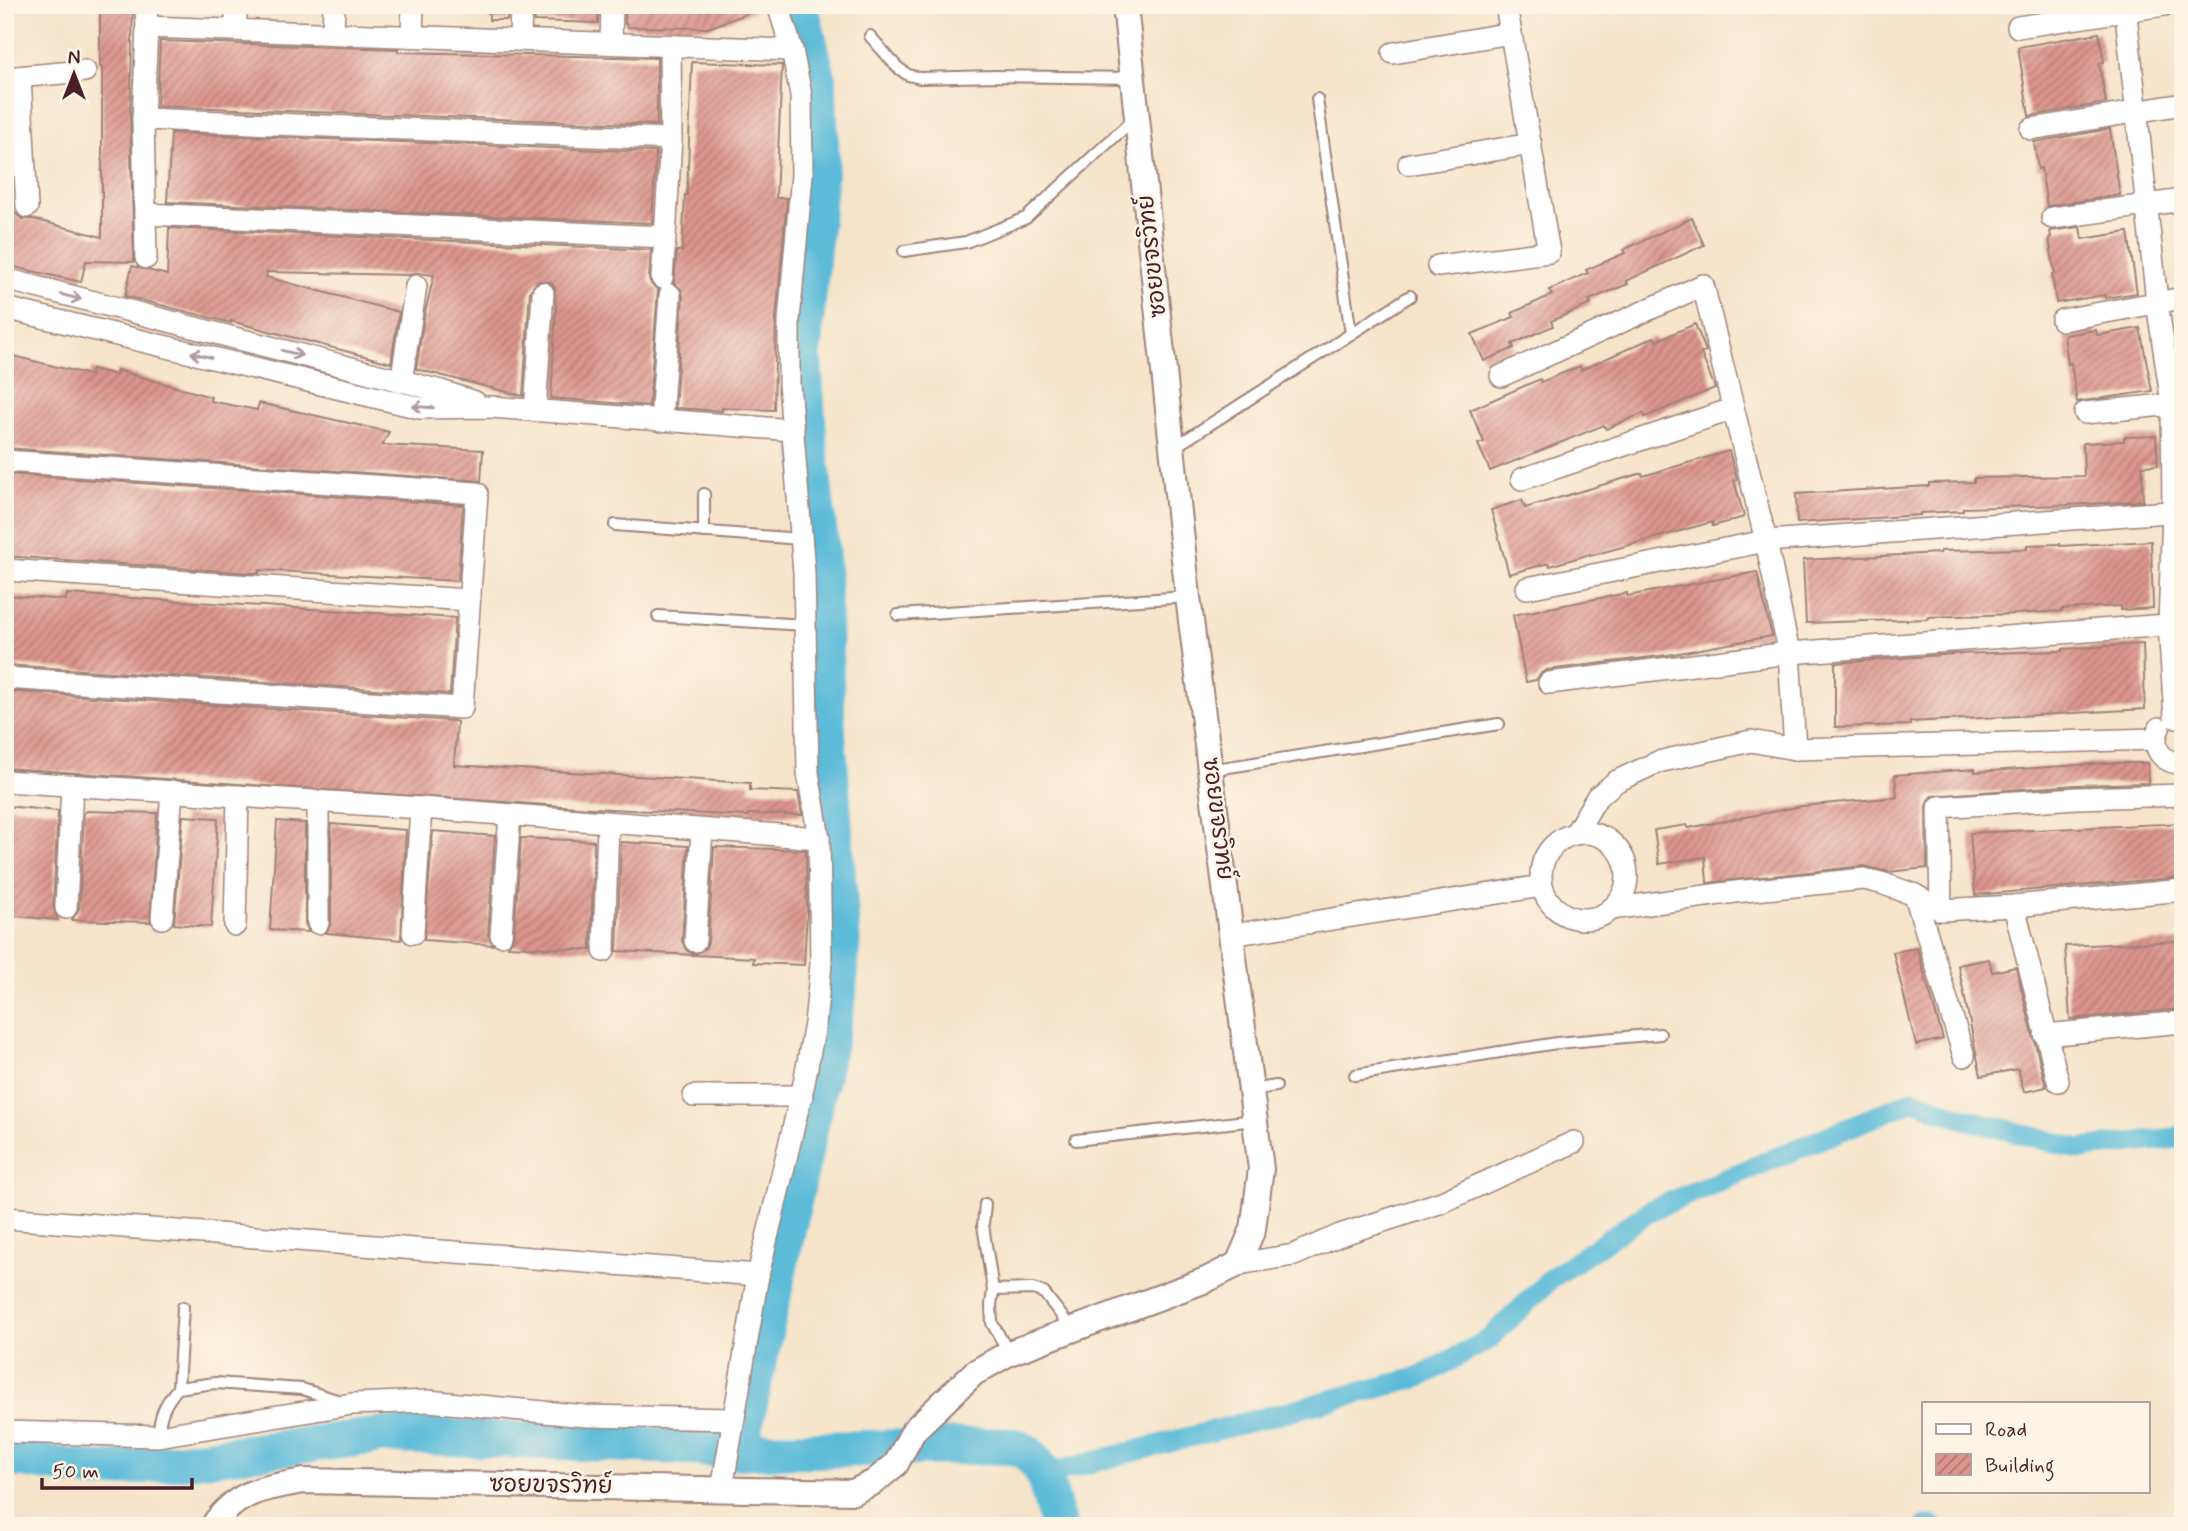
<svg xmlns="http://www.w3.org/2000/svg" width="2188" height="1531" viewBox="0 0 2188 1531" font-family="Mynerve,'Playpen Sans Thai',sans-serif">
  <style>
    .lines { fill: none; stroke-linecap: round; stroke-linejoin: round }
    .canal { stroke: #5bbbd9; stroke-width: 21 }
    .river { stroke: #5bbbd9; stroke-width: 37 }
    .building { fill: url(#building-hatch) }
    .service-casing { stroke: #a0827a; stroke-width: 14 }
    .minor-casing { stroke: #a0827a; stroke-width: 24 }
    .tertiary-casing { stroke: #a0827a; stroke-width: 28 }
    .service { stroke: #fff; stroke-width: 10 }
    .minor { stroke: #fff; stroke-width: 21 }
    .tertiary { stroke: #fff; stroke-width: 24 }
    .oneway { stroke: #ae9aa0 }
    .labels { text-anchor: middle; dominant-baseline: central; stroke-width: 5; stroke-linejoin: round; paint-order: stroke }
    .street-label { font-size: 23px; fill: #4a1f2b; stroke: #fcf5e5 }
  </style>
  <defs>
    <pattern id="building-hatch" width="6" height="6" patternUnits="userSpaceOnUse" patternTransform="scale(1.75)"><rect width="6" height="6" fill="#dc958c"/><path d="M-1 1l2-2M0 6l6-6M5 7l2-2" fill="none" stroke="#b47973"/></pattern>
  </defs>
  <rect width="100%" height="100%" fill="#fcf5e5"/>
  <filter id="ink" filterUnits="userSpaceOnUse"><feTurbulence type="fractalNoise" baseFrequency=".0143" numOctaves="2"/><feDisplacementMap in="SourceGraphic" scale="14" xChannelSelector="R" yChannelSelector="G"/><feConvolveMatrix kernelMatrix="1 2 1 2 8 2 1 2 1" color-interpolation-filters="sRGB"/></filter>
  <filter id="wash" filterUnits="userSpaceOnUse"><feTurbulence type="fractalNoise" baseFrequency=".00686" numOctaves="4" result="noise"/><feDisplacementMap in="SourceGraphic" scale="28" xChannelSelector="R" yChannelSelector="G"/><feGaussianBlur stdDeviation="1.57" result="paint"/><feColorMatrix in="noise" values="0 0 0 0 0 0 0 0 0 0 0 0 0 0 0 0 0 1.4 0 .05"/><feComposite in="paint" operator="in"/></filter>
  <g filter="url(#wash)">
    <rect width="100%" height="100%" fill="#f6e4ca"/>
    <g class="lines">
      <!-- canal -->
      <g class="canal">
        <polyline points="1043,1475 1420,1377 1488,1340 1553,1277 1651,1210 1914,1100 1958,1117 2079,1149 2176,1138 2183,1135"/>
        <polyline points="1926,1526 1932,1526"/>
      </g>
      <!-- river -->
      <g class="river">
        <polyline points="739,1451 838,998 842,940 827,725 821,549 809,444 803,350 821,158 818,79 800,5"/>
        <path d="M5,1457L99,1471L384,1435L673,1446L739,1451L993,1446C1000,1446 1008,1446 1015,1447C1046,1455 1050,1500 1058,1526"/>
      </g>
    </g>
    <g id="blocks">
      <!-- building -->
      <g class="building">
        <polygon points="100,5 133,5 130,119 134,262 86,261 81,282 5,265 5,211 16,214 22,219 33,219 102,237 102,67 100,67"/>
        <polygon points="489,5 508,5 507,20 489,20"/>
        <polygon points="534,5 599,5 598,23 534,21"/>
        <polygon points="625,5 765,5 765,7 708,28 627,27 627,24 625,24"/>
        <polygon points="2099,33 2104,62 2099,63 2106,103 2029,116 2018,47"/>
        <polygon points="160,41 398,49 398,52 657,58 657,125 157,106"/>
        <polygon points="692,62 782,65 776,198 787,198 776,319 774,410 722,408 722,411 675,408 683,296 681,289 674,283 677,251 682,251 685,195 687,195"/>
        <polygon points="2110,129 2120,195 2047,206 2041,168 2038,169 2034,142"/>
        <polygon points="171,133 656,152 652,223 167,202"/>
        <polygon points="1692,218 1704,245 1626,281 1628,284 1589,300 1591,304 1551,321 1553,326 1512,344 1514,348 1484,361 1472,334 1514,317 1512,313 1552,295 1549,290 1588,273 1586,270 1625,253 1623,250"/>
        <polygon points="2080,227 2082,239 2128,232 2137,293 2105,298 2105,295 2056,303 2052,274 2055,274 2049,238 2051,237 2050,231"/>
        <polygon points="169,228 651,250 649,278 651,284 658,290 649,406 551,398 556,310 555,288 550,282 538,281 530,291 523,396 416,369 425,312 434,275 417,273 409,275 267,272 266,277 399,312 391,363 231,321 231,323 125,296 132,266 167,275"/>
        <polygon points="1695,324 1706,351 1701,353 1715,388 1645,417 1643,413 1606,429 1604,425 1490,471 1478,444 1484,442 1470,410 1540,379 1541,382 1580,366 1581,370 1654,337 1656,341"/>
        <polygon points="2140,328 2152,391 2077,402 2071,363 2068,364 2064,335 2096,330 2097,335"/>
        <polygon points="5,354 90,375 92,369 116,375 117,370 211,397 210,401 257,410 259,403 389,432 382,445 483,450 481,481 5,448"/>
        <polygon points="2156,436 2158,465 2142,466 2143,501 2067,505 1963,508 1963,511 1920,513 1920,515 1797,523 1796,494 1929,486 1929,483 1974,482 1974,478 2084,476 2083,443 2124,441 2124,437"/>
        <polygon points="1729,451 1737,479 1734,480 1744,517 1713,526 1712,522 1590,556 1590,554 1550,566 1549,563 1509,574 1491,510 1522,500 1525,508 1642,473 1643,476"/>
        <polygon points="5,474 463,505 458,581 259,570 259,573 251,573 5,556"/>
        <polygon points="2151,541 2153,608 2121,610 2121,606 2062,609 2062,611 2017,614 1928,617 1928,619 1806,623 1803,560 1940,553 1940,551 2027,549 2027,545 2060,544 2060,546"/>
        <polygon points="1757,572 1772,636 1668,655 1547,670 1541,673 1536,680 1526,682 1513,615 1595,599 1627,593 1627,596"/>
        <polygon points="67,594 455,618 450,694 5,665 5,595 66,600"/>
        <polygon points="2143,644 2145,709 1910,722 1910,725 1835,727 1835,663 1955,654 2063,651 2063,649"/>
        <polygon points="5,691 455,721 457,722 454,765 750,783 750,790 798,792 802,815 748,814 748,816 592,808 5,768"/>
        <polygon points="2106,763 2148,763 2149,783 2076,785 1932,796 1928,800 1926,807 1927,868 1888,872 1863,866 1707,883 1705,857 1659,864 1654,830 1687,825 1688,828 1802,806 1897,797 1895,775 1975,769 1975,772"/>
        <polygon points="5,806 58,811 53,907 58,920 5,915"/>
        <polygon points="87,811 157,813 150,922 72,920 79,909 84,813"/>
        <polygon points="183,816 218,818 211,927 174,924"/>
        <polygon points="277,821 305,823 305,923 309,932 270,930"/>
        <polygon points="2183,823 2183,877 1975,895 1970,833"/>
        <polygon points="331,824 406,830 401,940 326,933 331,923"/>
        <polygon points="433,831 495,836 488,934 493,945 424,940"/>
        <polygon points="521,838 594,841 591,950 508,946 514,936"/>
        <polygon points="621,842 688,846 682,941 687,951 695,954 705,949 708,942 714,847 806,850 807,912 804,965 753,963 754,958 617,951"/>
        <polygon points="2183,941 2183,1009 2070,1019 2065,946"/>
        <polygon points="1917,948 1943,1039 1916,1045 1893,952"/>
        <polygon points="1989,959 1992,972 2016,967 2046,1087 2024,1092 2018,1069 1981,1076 1958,965"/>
      </g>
    </g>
  </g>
  <g filter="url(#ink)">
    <use href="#blocks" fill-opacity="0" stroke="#a0827a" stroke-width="2"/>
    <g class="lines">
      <defs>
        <g id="service">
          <polyline points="870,36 897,67 908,75 920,78 995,76 1133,78"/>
          <polyline points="1317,99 1351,334"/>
          <polyline points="904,251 966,242 1026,218 1136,117"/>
          <polyline points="1173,448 1410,296"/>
          <polyline points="615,525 801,539"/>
          <polyline points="704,532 704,494"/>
          <polyline points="898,615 1188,597"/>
          <polyline points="658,616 805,625"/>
          <polyline points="1210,770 1499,724"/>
          <polyline points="1355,1075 1557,1043 1660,1034"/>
          <polyline points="1251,1090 1276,1086"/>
          <polyline points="1076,1140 1255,1120"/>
          <polyline points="985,1204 983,1225 993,1290 991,1305 992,1323 1009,1353"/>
          <polyline points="993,1290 1033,1289 1044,1293 1072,1329"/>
          <polyline points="178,1388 183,1307"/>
          <path d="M158,1436C160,1415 164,1404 178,1388L215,1383L302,1389L340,1401"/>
        </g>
        <g id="minor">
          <polyline points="146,5 147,27"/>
          <polyline points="2125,5 2157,302 2172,404 2173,511 2169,625 2175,717"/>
          <polyline points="2018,27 2164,5"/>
          <polyline points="236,30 236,5"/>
          <polyline points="333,33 334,5"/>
          <polyline points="412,36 413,5"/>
          <polyline points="520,40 521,5"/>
          <polyline points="611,43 612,5"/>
          <polyline points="1393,53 1511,33"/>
          <polyline points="20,77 27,207"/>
          <polyline points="5,78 85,71"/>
          <polyline points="143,119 671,139"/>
          <polyline points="2031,129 2183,104"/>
          <polyline points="1409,164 1531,144"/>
          <polyline points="145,214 665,237 671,139 670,46"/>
          <polyline points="2052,218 2183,200"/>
          <polyline points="146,258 143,119 147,27 792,50"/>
          <polyline points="1438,266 1549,252 1506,5"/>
          <polyline points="662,278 665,237"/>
          <polyline points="5,279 441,391 475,402"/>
          <polyline points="5,308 420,408 491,407 793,430"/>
          <polyline points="2062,320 2183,298"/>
          <polyline points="1501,376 1703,285 1766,541 1789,653 1795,749 1751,741 1658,762 1617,781 1597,797 1575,834"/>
          <polyline points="401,382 416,286"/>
          <polyline points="535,411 543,293"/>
          <polyline points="2085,413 2183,403"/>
          <polyline points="661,421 670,295"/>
          <polyline points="5,461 477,493 462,708 5,678"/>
          <polyline points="1522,479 1733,409"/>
          <polyline points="5,570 468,600"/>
          <polyline points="1527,588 1766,541 2183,511"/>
          <polyline points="1549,683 1789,653 2181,624"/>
          <path d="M2159,728C2150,747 2162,764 2183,763"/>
          <polyline points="1795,749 2155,739"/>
          <polyline points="5,781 421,808 819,838"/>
          <polyline points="318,802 318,923"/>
          <circle cx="1584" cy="876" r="43"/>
          <polyline points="1915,895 1964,1056"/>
          <polyline points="2014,906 2058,1081"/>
          <polyline points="66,908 72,785"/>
          <polyline points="1611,909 1735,892 1864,879 1881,883 1915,895 1941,910 2014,906 2183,890"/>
          <polyline points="1941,910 1939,807 2077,798 2183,795"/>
          <polyline points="162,918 172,791"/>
          <polyline points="235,925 238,796"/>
          <polyline points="413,933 421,808"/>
          <polyline points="501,935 510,815"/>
          <polyline points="1231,935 1542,886"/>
          <polyline points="695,941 702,830"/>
          <polyline points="604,951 608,823"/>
          <polyline points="2045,1035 2183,1022"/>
          <polyline points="694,1096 802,1096"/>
          <polyline points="5,1218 758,1275"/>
          <polyline points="1238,1264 1294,1255 1340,1235 1442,1202 1574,1142"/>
          <polyline points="5,1432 158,1436 352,1404 428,1401 586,1416 733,1419"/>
          <polyline points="722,1489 758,1275 804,1083 815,1024 821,964 819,838 808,773 804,573 789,383 789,320 802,175 801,95 792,50 778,5"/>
        </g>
        <path id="tertiary" d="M213,1526C236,1491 264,1488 303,1481L853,1492L874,1482L896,1464L914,1430L974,1373L1009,1353L1206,1280L1238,1264L1253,1229L1261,1169L1188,597L1125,5"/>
      </defs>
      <!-- service casing -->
      <use href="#service" class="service-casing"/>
      <!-- minor casing -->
      <use href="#minor" class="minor-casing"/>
      <!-- tertiary casing -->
      <use href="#tertiary" class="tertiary-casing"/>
      <!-- service -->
      <use href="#service" class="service"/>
      <!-- minor -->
      <use href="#minor" class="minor"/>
      <!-- tertiary -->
      <use href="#tertiary" class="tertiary"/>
    </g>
    <!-- one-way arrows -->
    <defs><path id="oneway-shaft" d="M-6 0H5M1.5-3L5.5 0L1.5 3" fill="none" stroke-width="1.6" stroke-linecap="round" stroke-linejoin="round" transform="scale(1.75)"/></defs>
    <g class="oneway">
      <use href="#oneway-shaft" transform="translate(71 297) rotate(14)"/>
      <use href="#oneway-shaft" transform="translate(292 353) rotate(14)"/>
      <use href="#oneway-shaft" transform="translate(201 355) rotate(-166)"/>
      <use href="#oneway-shaft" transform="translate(423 407) rotate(-176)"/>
    </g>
  </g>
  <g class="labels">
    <!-- street labels -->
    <g class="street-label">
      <text transform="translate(1153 256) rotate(-96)">ซอยขจรวิทย์</text>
      <text transform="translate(1217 819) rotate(83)">ซอยขจรวิทย์</text>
      <text transform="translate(551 1486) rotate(1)">ซอยขจรวิทย์</text>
    </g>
  </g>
  <!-- margin -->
  <rect width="2188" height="1531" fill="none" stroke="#fcf5e5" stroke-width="28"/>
  <!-- legend -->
  <rect x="1922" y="1402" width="228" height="91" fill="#fcf5e5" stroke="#b59f9b" stroke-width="2"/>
  <rect x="1936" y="1424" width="35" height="10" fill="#ffffff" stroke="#b59f9b" stroke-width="2"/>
  <text x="1985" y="1436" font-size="21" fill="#4a1f2b">Road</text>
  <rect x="1936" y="1454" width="35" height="21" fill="url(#building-hatch)" stroke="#b59f9b" stroke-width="2"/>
  <text x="1985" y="1472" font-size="21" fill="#4a1f2b">Building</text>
  <!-- north arrow -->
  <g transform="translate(74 74)" stroke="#fcf5e5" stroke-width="5" paint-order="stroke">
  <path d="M0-5L12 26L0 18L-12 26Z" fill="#4a1f2b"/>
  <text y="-10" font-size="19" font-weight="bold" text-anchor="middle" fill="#4a1f2b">N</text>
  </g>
  <!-- scale -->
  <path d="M42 1478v10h150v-10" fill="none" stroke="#4a1f2b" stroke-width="3.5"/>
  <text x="52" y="1478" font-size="21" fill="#4a1f2b" stroke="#fcf5e5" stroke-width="5" paint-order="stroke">50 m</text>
</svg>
